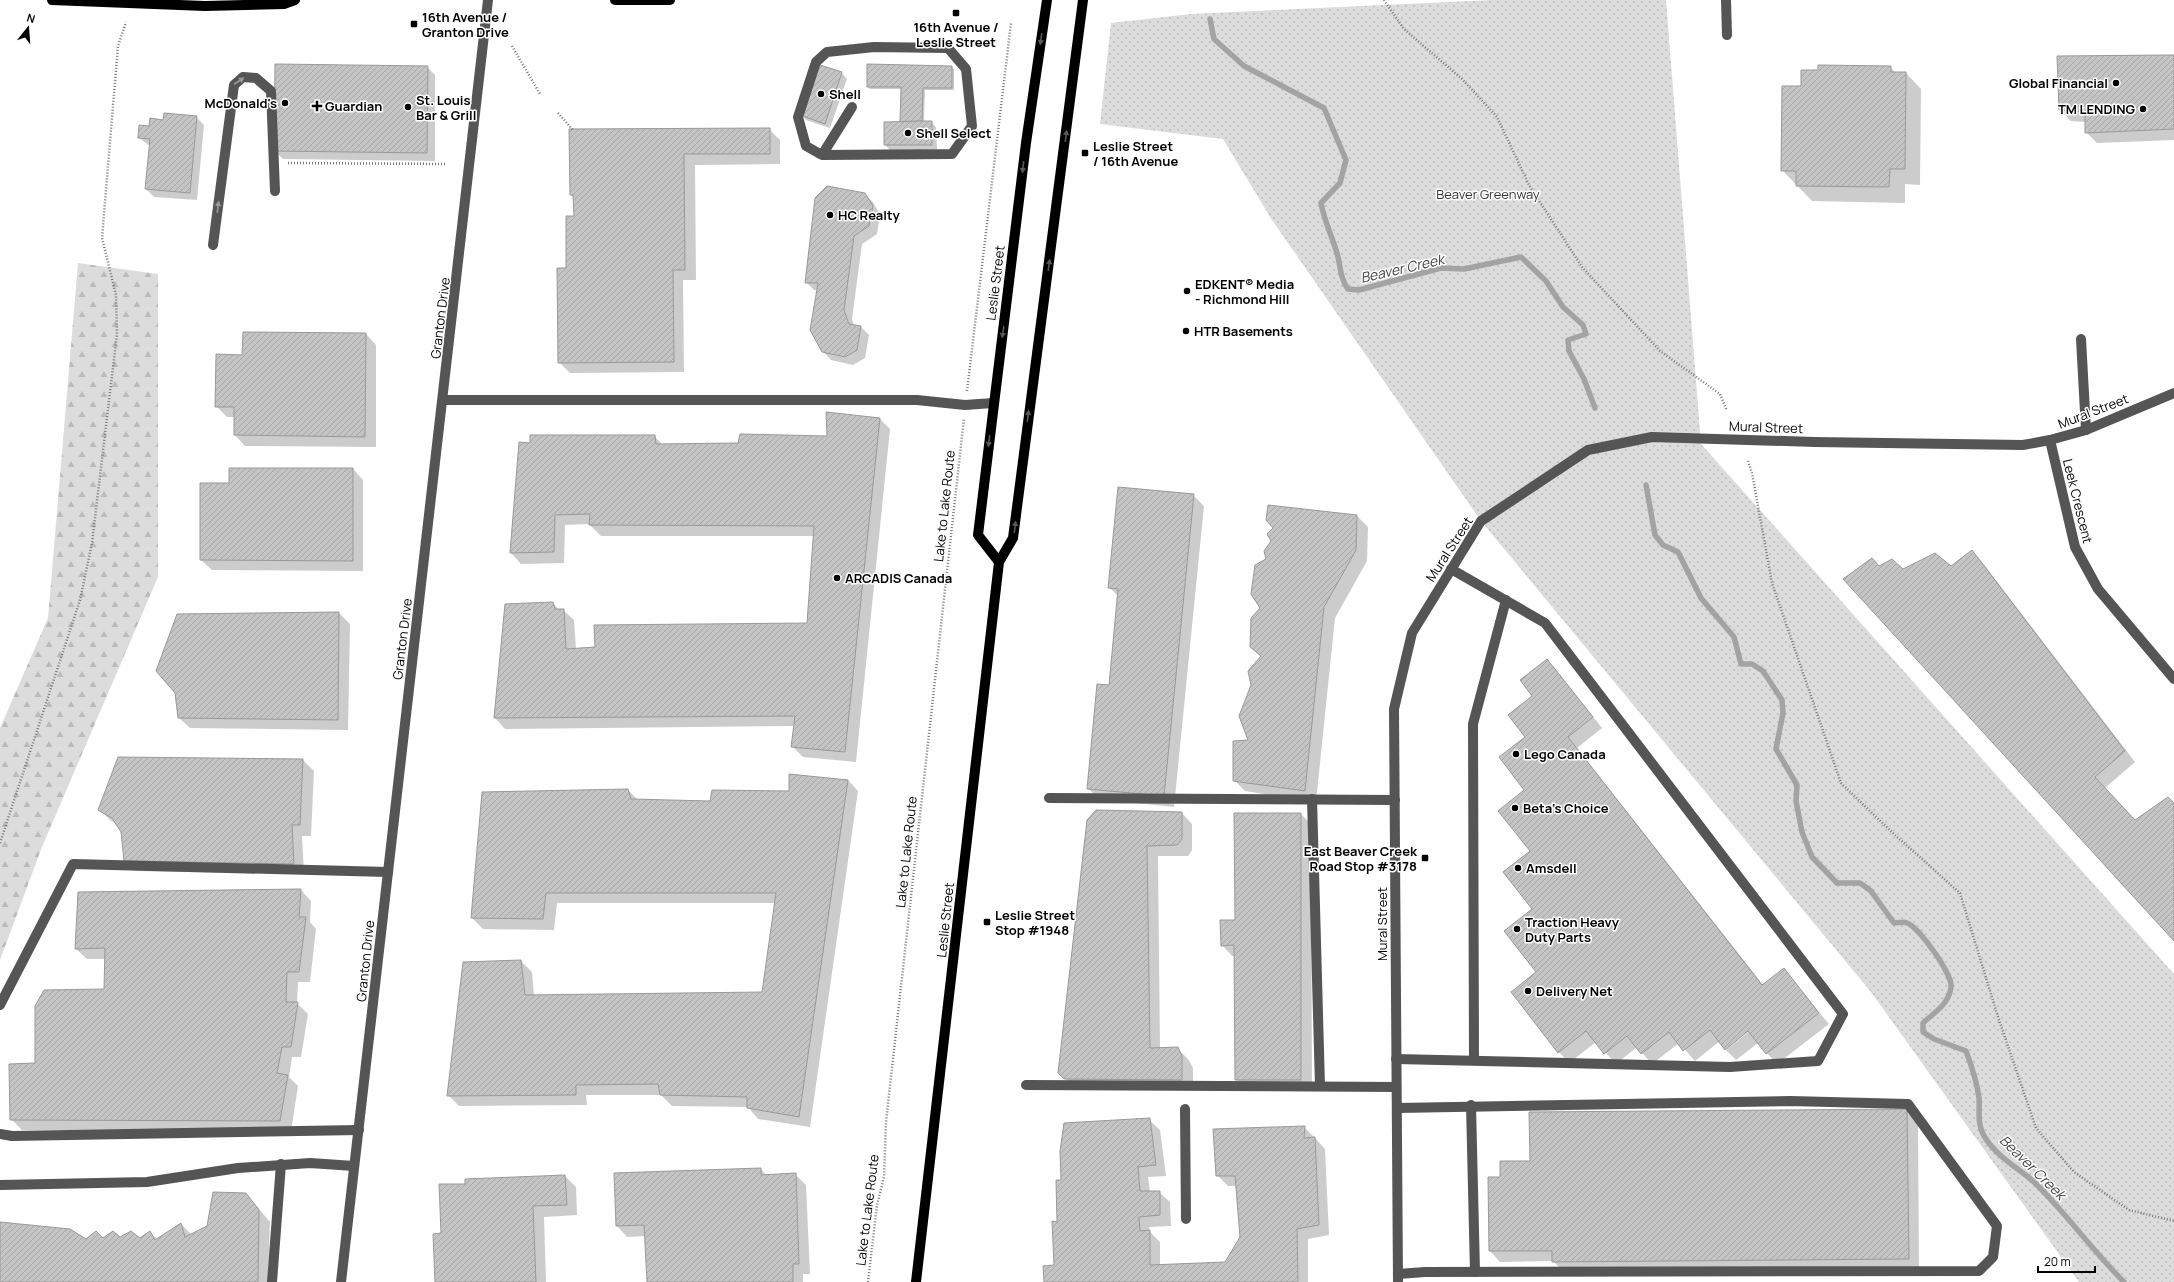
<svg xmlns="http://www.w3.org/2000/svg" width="2174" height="1282" viewBox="0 0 2174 1282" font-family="Manrope,sans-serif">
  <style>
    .forest { fill: url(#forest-firs) }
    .park { fill: url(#park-dots) }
    .shadow { fill: #0003 }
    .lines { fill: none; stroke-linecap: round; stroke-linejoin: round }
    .stream { stroke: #a3a3a3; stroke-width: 5.5 }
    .building { fill: url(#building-hatch); stroke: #999 }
    .path { stroke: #777; stroke-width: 2.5; stroke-dasharray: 1 2; stroke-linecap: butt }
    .minor { stroke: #555; stroke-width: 10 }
    .major { stroke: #000; stroke-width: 10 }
    .oneway { fill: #595959 }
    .oneway2 { fill: #999 }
    .poi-dot { fill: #000; stroke: #fff; stroke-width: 1.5 }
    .labels { text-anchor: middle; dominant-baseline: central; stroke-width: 3; stroke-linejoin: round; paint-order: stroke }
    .poi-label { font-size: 13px; font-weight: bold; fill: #000; stroke: #fff; text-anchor: start }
    .park-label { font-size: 13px; fill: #333; stroke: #fff }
    .street-label { font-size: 13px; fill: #000; stroke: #fff }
    .water-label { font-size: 14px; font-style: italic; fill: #444; stroke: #fff }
  </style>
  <defs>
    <pattern id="forest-firs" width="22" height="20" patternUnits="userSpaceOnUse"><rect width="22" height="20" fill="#dcdcdc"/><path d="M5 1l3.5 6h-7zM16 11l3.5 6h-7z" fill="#bbb"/></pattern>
    <pattern id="park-dots" width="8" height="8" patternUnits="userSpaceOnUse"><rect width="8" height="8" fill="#dcdcdc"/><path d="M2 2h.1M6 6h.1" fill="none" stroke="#bbb" stroke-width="1.8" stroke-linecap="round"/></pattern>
    <pattern id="building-hatch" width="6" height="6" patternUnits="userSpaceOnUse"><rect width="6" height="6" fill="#c4c4c4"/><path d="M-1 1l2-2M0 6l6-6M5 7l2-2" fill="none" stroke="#a7a7a7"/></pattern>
  </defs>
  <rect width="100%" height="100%" fill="#fff"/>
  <!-- forest -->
  <polygon class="forest" points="78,263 158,274 158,577 42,847 0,960 0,728 48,618"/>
  <!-- park -->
  <polygon class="park" points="1492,0 1666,0 1701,444 2174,974 2174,1282 2079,1282 1871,992 1481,521 1272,220 1223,139 1100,124 1111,23 1191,14"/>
  <!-- shadow -->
  <g class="shadow">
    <polygon points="2174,57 2174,140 2097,143 2086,132 2086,122 2071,121 2060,110"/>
    <polygon points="818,65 842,73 847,79 830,128 806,120 801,115"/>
    <polygon points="427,67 435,75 435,161 283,159 275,151"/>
    <polygon points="952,67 954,69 954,90 925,90 924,122 931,122 936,127 937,149 890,150 885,145 901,123 902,89 870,89 868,87"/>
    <polygon points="1890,67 1896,73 1906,73 1921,89 1920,185 1905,184 1905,203 1812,201 1782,170 1802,87 1819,71"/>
    <polygon points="196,117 204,125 197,200 154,197 146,189 150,146 139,138 150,128 164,121"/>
    <polygon points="769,129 780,140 780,164 695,165 696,280 683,280 684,372 570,373 559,362 567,269 575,217 574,198 571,195 570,130"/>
    <polygon points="864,194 873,202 880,215 877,234 862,244 852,319 854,326 861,327 869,335 865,358 853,365 831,360 823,351 818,290 814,290 806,282"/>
    <polygon points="366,334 376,345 376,447 245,446 235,435 235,417 227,417 216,406 243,356"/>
    <polygon points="880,419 890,429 856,762 803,757 792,746 795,726 505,729 495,718 553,603 559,610 563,610 574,620 576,649 808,624 814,536 601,536 589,524 565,525 564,563 521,564 511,553 520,443 531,444 654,436 663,445 739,444 828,437"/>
    <polygon points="353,469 363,480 363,571 212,570 201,560 230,484"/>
    <polygon points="1193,495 1204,506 1174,807 1099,799 1088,788 1110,687 1119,597 1109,587"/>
    <polygon points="1357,516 1368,527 1367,561 1335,618 1316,802 1245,791 1234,780 1249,741 1261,657 1251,647"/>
    <polygon points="1972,551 1982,562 2135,762 2105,788 2135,821 2174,804 2174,940 1879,567 1903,570 1951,567"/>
    <polygon points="339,613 350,624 348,730 190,728 179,718"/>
    <polygon points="1547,660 1557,671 1602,728 1577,748 1764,986 1784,970 1829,1024 1777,1064 1758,1043 1736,1060 1726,1050 1752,1029 1720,1041 1695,1061 1679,1043 1652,1064 1637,1047 1616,1064 1596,1042 1569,1063 1559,1052 1538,973 1526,790 1527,737 1534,697"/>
    <polygon points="303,760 314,771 311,836 302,836 304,874 135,871 125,860 122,831 118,825 110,820 99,809"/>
    <polygon points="848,780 858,791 810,1127 758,1119 748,1107 672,1106 661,1095 586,1095 587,1105 459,1106 448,1095 521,961 532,972 534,996 763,993 775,903 557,903 554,930 483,929 472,918 628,790 638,800 711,802 790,792"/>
    <polygon points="1097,811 1182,813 1192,824 1192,850 1188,856 1158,856 1160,1049 1177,1048 1188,1059 1193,1068 1193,1090 1076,1089 1059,1072"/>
    <polygon points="1301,814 1311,824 1312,1090 1246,1090 1236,1079 1235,956 1232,956 1222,945"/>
    <polygon points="301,890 311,901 310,922 316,929 310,982 298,982 297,1003 308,1014 301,1057 292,1057 289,1077 298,1086 291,1131 22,1130 11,1119 36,1064 105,990 105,959 87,959 76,949"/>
    <polygon points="1907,1110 1918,1121 1919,1270 1564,1272 1553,1261 1500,1262 1490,1251 1489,1178 1501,1178 1531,1162"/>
    <polygon points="1149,1120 1160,1130 1166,1176 1148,1177 1150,1192 1159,1192 1170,1202 1171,1226 1149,1227 1150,1232 1160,1242 1160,1266 1225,1263 1241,1237 1237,1186 1228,1186 1217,1175 1304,1127 1315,1138 1325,1149 1329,1235 1308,1239 1308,1282 1045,1282 1055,1266 1062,1181"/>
    <polygon points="761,1169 767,1176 795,1174 806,1185 810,1274 803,1274 803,1282 648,1282 646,1236 627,1237 617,1226"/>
    <polygon points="565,1176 576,1187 577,1215 544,1217 546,1282 436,1282 442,1234 466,1184"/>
    <polygon points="246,1194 270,1222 268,1282 0,1282 0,1223 86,1241 139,1240 150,1232 158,1240 181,1224 192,1235 208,1227"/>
  </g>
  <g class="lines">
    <!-- stream -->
    <g class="stream">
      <path d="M1210,19L1214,39L1244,66L1324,108L1346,160L1340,183L1321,203C1324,220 1331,234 1336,250C1341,264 1339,277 1348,289L1359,290L1441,268L1464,269L1521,257L1546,281L1563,307L1583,325L1586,334L1568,340L1569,351L1584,379L1595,408"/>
      <path d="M1646,485L1655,535L1663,545L1678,552L1701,598L1734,637L1741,664H1752L1763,671L1782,700L1783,713L1776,749L1797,785L1796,801L1802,832L1812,857L1837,883H1860L1871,891L1894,923C1898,923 1904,921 1907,923C1919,927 1953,975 1951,987C1949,1004 1935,1012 1923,1023V1032L1934,1039L1966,1051C1972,1067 1977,1082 1979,1098C1980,1111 1977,1122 1983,1134C1994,1155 2017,1167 2034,1182C2066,1213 2092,1250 2124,1282"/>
    </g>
  </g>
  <!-- building -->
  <g class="building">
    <polygon points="2171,55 2174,55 2174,129 2085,133 2085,112 2059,110 2057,56"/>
    <polygon points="275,64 428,66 427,153 274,151"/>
    <polygon points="817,64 842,72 825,124 800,115"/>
    <polygon points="867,64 952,66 952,88 923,88 922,121 900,122 901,87 867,87"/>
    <polygon points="1818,65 1891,66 1891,72 1906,72 1905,169 1890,169 1889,187 1796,186 1796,171 1781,171 1782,86 1801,86 1801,70 1818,70"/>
    <polygon points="164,113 197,116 190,193 145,189 150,139 138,138 139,125 149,126 150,118 163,120"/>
    <polygon points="922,121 932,121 932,145 884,145 884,122"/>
    <polygon points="770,128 770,154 684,154 685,270 673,270 674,362 558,363 557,268 566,268 566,216 574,216 573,195 570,195 569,129"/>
    <polygon points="827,186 865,193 873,206 869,226 854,236 844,310 849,324 861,326 857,350 845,357 822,352 810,330 818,283 805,283 815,198"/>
    <polygon points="243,332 366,333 365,437 234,435 234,407 215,407 216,354 242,355"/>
    <polygon points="826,412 880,418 845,752 791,747 795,716 494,718 505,604 553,602 555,609 564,609 566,649 595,647 594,625 807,623 814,526 589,525 590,514 555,515 554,552 510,553 519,442 530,443 530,435 655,435 656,444 738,443 740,434 827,436"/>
    <polygon points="229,468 353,468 353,561 200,560 200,483 229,483"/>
    <polygon points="1118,487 1194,494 1164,796 1087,789 1097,684 1109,685 1118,589 1108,588"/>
    <polygon points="1268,505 1357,515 1356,550 1324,607 1305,791 1233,781 1233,741 1248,740 1239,716 1251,685 1248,671 1261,656 1250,647 1251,618 1260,608 1251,594 1255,565 1266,559 1264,551 1271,541 1267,534 1273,528 1266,520"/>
    <polygon points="1972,550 2125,751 2095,777 2135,820 2168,797 2174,803 2174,941 1843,579 1872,558 1879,566 1892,559 1903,569 1935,553 1951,566"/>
    <polygon points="339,612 338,720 178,718 175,693 156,671 177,614"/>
    <polygon points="1547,659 1593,717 1568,737 1762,985 1784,968 1819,1013 1766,1054 1748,1031 1725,1050 1710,1030 1683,1051 1669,1032 1641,1054 1627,1036 1604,1054 1586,1031 1558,1053 1511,992 1536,972 1504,931 1532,909 1503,872 1530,851 1498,811 1524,790 1499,757 1525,737 1508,715 1532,696 1520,680"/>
    <polygon points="118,757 303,759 300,825 292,825 294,864 124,861 121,832 112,818 98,810"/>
    <polygon points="789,774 848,780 799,1117 747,1108 747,1097 660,1095 658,1084 576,1085 576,1095 447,1096 463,962 521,960 525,995 762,992 776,893 546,893 543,919 471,918 482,792 628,789 631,799 710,801 712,790 789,791"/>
    <polygon points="1096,810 1182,812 1182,839 1177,845 1147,846 1150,1048 1178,1047 1182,1056 1182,1080 1064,1079 1058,1073 1087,820"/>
    <polygon points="1234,813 1301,813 1301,1080 1235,1080 1234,945 1221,946 1220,920 1235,920"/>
    <polygon points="301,889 299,917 306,917 299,972 287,972 286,1002 298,1002 291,1047 282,1047 277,1073 288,1075 280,1121 10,1120 9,1064 35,1063 35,1006 44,990 104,989 105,948 75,949 78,892"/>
    <polygon points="1907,1109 1909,1259 1552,1262 1552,1251 1489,1251 1488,1177 1500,1177 1500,1161 1530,1161 1529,1112"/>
    <polygon points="1150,1118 1156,1165 1138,1167 1140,1191 1160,1191 1160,1215 1139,1217 1140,1231 1150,1230 1150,1265 1225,1262 1240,1237 1235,1176 1216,1176 1213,1129 1305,1126 1304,1138 1315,1137 1319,1225 1297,1229 1298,1282 1044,1282 1043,1266 1054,1265 1052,1221 1057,1222 1056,1180 1061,1180 1060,1151 1064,1123"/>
    <polygon points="761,1168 761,1175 796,1173 799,1264 793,1264 793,1282 647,1282 644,1225 616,1226 614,1173"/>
    <polygon points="565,1175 567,1205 533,1206 536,1282 435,1282 433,1234 441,1233 439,1184 465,1184 465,1179"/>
    <polygon points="213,1192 246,1193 259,1210 258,1282 0,1282 0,1222 70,1229 86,1239 96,1231 103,1238 113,1231 120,1237 131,1231 140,1238 150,1231 155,1240 181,1223 185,1237 207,1226"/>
  </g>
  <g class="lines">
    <!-- path -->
    <g class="path">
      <polyline points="1384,0 1404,29 1462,79 1497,117 1529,185 1582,267 1660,351 1720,394 1727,411"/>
      <polyline points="512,46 540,94"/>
      <polyline points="558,113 573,130"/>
      <polyline points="288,163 445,164"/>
      <polyline points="967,391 1011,23"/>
      <polyline points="1748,461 1752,473 1772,583 1841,783 1896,836 1960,893 1998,1017 2036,1128 2074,1172 2129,1210 2174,1221"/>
      <polyline points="0,843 80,600 92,543 117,334 116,295 102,238 118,46 126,22"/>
      <polyline points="868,1282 877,1205 884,1177 886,1122 964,418"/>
    </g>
    <!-- minor -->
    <g class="minor">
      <polyline points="1726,0 1727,35"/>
      <polyline points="822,155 806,146 798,117 816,62 827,52 874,47 948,48 966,69 972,126 952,154 822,155 852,107"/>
      <polyline points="213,245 234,85 243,77 256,78 271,91 275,191"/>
      <polyline points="2081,339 2086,430"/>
      <polyline points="443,400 917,400 965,405 993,403"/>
      <polyline points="2050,440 2075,547 2098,589 2174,679"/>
      <polyline points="1049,798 1395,800"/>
      <polyline points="1312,799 1320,1086"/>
      <polyline points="0,1005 73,864 388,872"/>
      <polyline points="1396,1059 1730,1067 1818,1061 1843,1014 1545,623 1451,569"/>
      <polyline points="1474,1060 1473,724 1506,600"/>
      <polyline points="1026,1085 1396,1087"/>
      <polyline points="1471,1105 1475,1272"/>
      <polyline points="1397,1108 1790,1101 1908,1104 1997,1226 1993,1257 1979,1271 1425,1272 1398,1274"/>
      <polyline points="1185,1109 1186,1219"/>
      <polyline points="0,1134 12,1136 359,1130"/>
      <polyline points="0,1185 147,1182 238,1168 310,1163 354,1166"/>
      <polyline points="272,1282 281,1164"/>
      <polyline points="341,1282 488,0"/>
      <polyline points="1398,1282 1394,709 1412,633 1481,521 1588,450 1652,437 1815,442 2023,445 2050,440 2086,430 2174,393"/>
    </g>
    <!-- major -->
    <g class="major">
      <polyline points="52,0 205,6 284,4 295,0"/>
      <polyline points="615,0 670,0"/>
      <polyline points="999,562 978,535 1026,143 1047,0"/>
      <polyline points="916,1282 999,562 1013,538 1083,0"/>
    </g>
  </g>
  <!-- one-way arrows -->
  <defs><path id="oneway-solid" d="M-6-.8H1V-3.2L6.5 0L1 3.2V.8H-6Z"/></defs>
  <g class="oneway">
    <use href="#oneway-solid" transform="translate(1041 39) rotate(98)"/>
    <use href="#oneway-solid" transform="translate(1066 136) rotate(-83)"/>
    <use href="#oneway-solid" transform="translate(1023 167) rotate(97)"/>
    <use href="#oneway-solid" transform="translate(1049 265) rotate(-81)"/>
    <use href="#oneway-solid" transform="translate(1003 332) rotate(98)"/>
    <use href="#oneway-solid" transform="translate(1028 416) rotate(-83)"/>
    <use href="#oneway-solid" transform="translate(989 441) rotate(97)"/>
    <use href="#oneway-solid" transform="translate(1015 527) rotate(-83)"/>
  </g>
  <g class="oneway2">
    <use href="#oneway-solid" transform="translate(239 81) rotate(-33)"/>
    <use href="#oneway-solid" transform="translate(218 207) rotate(-83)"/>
  </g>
  <!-- markers -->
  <g class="poi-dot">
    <rect x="952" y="9" width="8" height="8" rx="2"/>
    <rect x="410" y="20" width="8" height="8" rx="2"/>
    <circle cx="2116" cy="83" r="4"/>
    <circle cx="821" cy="94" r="4"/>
    <circle cx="285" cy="103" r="4"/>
    <path d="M315 100h4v4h4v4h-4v4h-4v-4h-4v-4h4z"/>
    <circle cx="408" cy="107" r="4"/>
    <circle cx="2143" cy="109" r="4"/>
    <circle cx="908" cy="133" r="4"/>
    <rect x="1081" y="149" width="8" height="8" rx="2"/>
    <circle cx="830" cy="215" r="4"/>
    <circle cx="1187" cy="291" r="4"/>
    <circle cx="1186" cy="331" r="4"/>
    <circle cx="837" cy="578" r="4"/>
    <circle cx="1516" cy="754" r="4"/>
    <circle cx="1515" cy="808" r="4"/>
    <rect x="1421" y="854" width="8" height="8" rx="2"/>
    <circle cx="1518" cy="868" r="4"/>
    <rect x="983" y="918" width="8" height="8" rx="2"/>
    <circle cx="1517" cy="929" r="4"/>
    <circle cx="1528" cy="991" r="4"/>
  </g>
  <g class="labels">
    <!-- poi labels -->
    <g class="poi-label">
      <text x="422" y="17">16th Avenue /<tspan x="422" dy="15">Granton Drive</tspan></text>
      <text x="956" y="27" text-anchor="middle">16th Avenue /<tspan x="956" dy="15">Leslie Street</tspan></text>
      <text x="2108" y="83" text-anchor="end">Global Financial</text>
      <text x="829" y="94">Shell</text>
      <text x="416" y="100">St. Louis<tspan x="416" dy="15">Bar &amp; Grill</tspan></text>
      <text x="277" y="103" text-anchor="end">McDonald's</text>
      <text x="325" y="106">Guardian</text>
      <text x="2135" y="109" text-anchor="end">TM LENDING</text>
      <text x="916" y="133">Shell Select</text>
      <text x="1093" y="146">Leslie Street<tspan x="1093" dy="15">/ 16th Avenue</tspan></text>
      <text x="838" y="215">HC Realty</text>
      <text x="1195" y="284">EDKENT® Media<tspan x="1195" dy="15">- Richmond Hill</tspan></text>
      <text x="1194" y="331">HTR Basements</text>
      <text x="845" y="578">ARCADIS Canada</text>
      <text x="1524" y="754">Lego Canada</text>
      <text x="1523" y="808">Beta's Choice</text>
      <text x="1417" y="851" text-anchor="end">East Beaver Creek<tspan x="1417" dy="15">Road Stop #3178</tspan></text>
      <text x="1526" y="868">Amsdell</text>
      <text x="995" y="915">Leslie Street<tspan x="995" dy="15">Stop #1948</tspan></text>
      <text x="1525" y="922">Traction Heavy<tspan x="1525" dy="15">Duty Parts</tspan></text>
      <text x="1536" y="991">Delivery Net</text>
    </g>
    <!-- park labels -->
    <g class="park-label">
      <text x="1488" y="194">Beaver Greenway</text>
    </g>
    <!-- street labels -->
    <g class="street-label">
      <text transform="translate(995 283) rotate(-83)">Leslie Street</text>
      <text transform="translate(440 318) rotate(-83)">Granton Drive</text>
      <text transform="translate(2093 411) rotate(-21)">Mural Street</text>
      <text transform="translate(1766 427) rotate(2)">Mural Street</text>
      <text transform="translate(2078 501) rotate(76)">Leek Crescent</text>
      <text transform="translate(944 506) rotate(-84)">Lake to Lake Route</text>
      <text transform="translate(1449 549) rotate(-57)">Mural Street</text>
      <text transform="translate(402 639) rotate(-83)">Granton Drive</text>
      <text transform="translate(906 852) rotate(-84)">Lake to Lake Route</text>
      <text transform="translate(945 920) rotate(-84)">Leslie Street</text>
      <text transform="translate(1382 924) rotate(-90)">Mural Street</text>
      <text transform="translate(365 961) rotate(-84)">Granton Drive</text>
      <text transform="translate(867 1210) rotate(-83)">Lake to Lake Route</text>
    </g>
    <!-- water labels -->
    <g class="water-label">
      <text transform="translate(1402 268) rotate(-13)">Beaver Creek</text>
      <text transform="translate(2033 1167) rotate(44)">Beaver Creek</text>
    </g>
  </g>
  <!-- north arrow -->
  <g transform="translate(28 28) rotate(17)" stroke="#ffffff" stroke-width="3" paint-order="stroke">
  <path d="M0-3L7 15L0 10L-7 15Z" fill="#000000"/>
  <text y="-6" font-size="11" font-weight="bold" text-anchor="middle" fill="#000000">N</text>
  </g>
  <!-- scale -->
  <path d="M2038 1266v6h57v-6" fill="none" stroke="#000000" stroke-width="2"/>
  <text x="2044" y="1266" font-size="12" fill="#000000" stroke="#ffffff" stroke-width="3" paint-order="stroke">20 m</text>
</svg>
